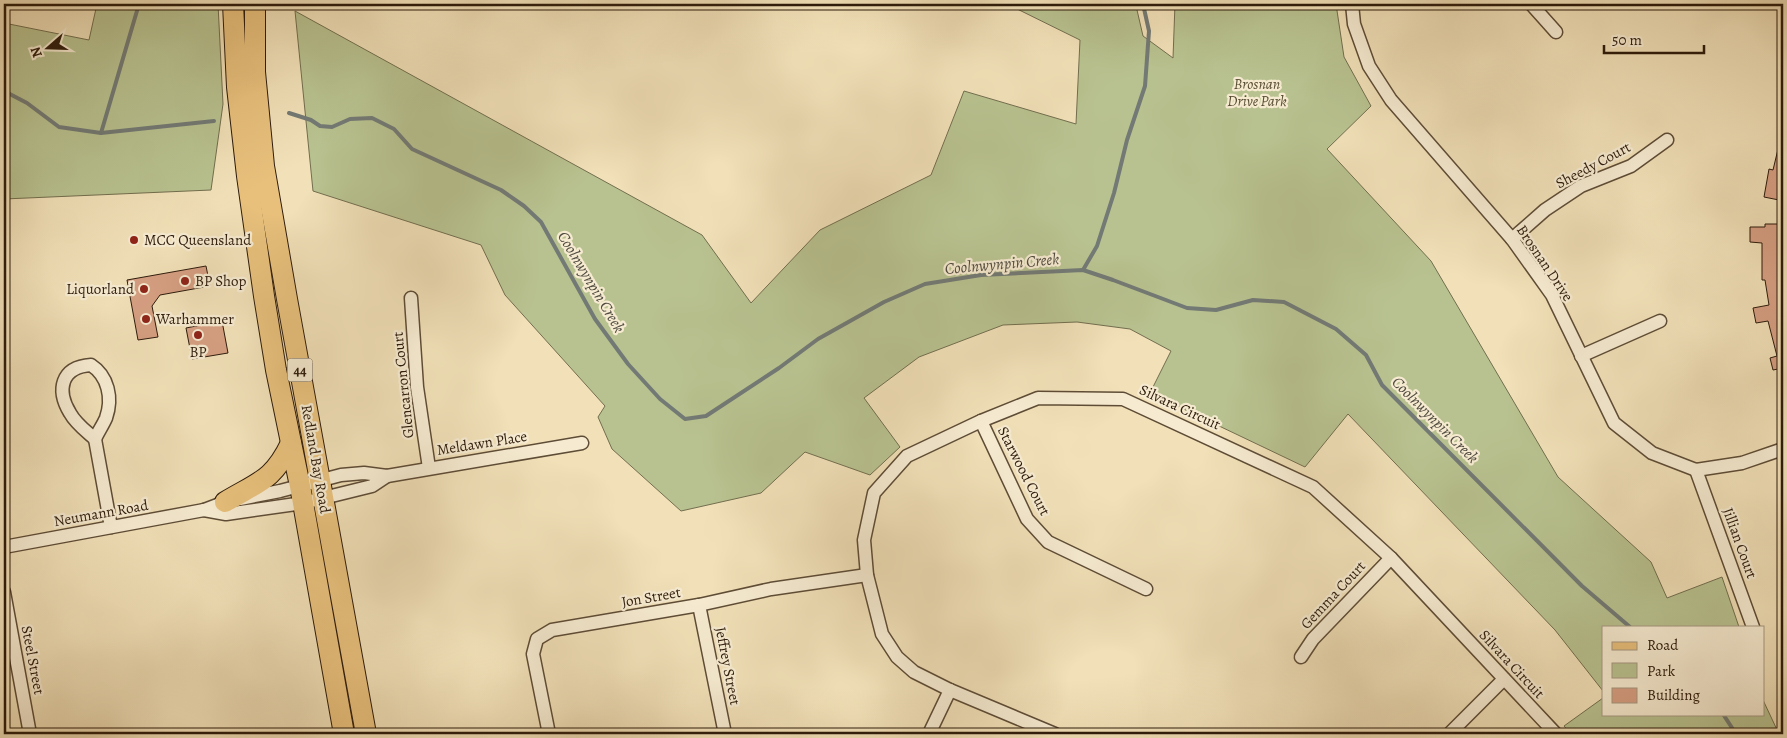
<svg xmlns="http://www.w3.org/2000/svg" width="1787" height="738" viewBox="0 0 1787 738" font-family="Alegreya,serif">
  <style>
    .green { fill: #b8c290; stroke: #726e4e }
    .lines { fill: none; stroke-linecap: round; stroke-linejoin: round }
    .stream { stroke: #737a75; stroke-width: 4 }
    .building { fill: #d69f83; stroke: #2d1b0b }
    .minor-casing { stroke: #5e4c36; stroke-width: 15 }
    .primary-casing { stroke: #2d1b0b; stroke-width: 22 }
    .minor { stroke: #f6ebd1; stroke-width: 12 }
    .primary { stroke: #e8c07c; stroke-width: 20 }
    .poi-dot { fill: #8f2418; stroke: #f6ebd1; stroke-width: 2 }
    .labels { text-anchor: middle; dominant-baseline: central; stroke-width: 4.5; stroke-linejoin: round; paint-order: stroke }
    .shield { fill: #f6ebd1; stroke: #695946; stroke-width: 1 }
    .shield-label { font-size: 14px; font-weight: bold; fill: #2d1b0b }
    .park-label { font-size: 15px; font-style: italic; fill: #574d33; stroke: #f6ebd1 }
    .street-label { font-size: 15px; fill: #2d1b0b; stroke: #f6ebd1 }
    .poi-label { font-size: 15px; fill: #2d1b0b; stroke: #f6ebd1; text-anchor: start }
    .water-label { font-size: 16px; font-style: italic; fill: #504b40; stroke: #f6ebd1 }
  </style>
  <rect width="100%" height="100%" fill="#f1e0b8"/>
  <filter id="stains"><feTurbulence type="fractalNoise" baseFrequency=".004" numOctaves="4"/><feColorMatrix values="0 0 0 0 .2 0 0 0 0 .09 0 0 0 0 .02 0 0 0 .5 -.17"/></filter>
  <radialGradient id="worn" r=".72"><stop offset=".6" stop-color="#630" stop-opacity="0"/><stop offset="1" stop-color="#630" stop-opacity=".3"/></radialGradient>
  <!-- green -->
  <g class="green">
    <polygon points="97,4 218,4 223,104 211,190 4,199 4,23 89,40"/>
    <polygon points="1007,4 1141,4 1137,10 1143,36 1173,58 1175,4 1336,4 1344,57 1371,106 1327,149 1431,261 1558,477 1651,562 1667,598 1722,577 1739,627 1603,627 1603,691 1555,630 1348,414 1305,467 1150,393 1171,351 1130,329 1077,322 1003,325 919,357 864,398 900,447 870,475 805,452 761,493 681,511 612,449 598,417 605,406 505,295 481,245 313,191 295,11 702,235 751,303 820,230 931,175 964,91 1076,124 1080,40"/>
    <polygon points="1603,698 1603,714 1763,714 1763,700 1779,734 1571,734 1564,726"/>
  </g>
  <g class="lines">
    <!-- stream -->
    <g class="stream">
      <polyline points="4,91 27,103 59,127 101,133 214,121"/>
      <polyline points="289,113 311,120 320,126 332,127 350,119 372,118 394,129 412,149 501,190 524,206 541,222 595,319 628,364 660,399 685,419 706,416 779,368 818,339 884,302 925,284 981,275 1083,270 1113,280 1187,308 1216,310 1253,300 1284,302 1336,329 1366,355 1382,385 1582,586 1630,627"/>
      <polyline points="101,133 139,4"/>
      <polyline points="1083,270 1097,246 1114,193 1127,140 1145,86 1149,31 1143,4"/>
      <polyline points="1723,714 1736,734"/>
    </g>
  </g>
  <!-- building -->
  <g class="building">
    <polygon points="1779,145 1783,146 1783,180 1779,200 1764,197 1769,169 1773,170"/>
    <polygon points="1765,224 1783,224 1781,295 1783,295 1783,368 1773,370 1770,358 1777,356 1768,321 1756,323 1753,308 1769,305 1765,280 1762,280 1762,243 1750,242 1750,227 1765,227"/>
    <polygon points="206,266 210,286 160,295 152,306 158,337 138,340 127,280"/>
    <polygon points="222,321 228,353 192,359 186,328"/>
  </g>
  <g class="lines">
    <defs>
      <g id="minor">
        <polyline points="1352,4 1354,24 1369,66 1391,100 1512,239 1552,295 1614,423 1652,453 1696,470 1742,463 1783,449"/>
        <polyline points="1531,4 1556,32"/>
        <polyline points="1512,239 1545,210 1581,186 1631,166 1667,140"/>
        <polyline points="411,298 417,387 429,468"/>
        <polyline points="1581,356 1660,321"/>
        <path d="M91,365C108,376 113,398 106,418C103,425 98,432 95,439C86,431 76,424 70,413C56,390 61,367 91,365Z"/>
        <polyline points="981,421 1027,519 1048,542 1146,589"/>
        <polyline points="95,439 111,527"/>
        <polyline points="1696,470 1753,627"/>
        <polyline points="204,510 226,514 303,503 372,486 387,476"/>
        <polyline points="4,547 204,510 225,502 280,491 341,475 364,473 387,476 582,443"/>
        <polyline points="4,592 30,734"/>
        <polyline points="699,605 725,734"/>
        <polyline points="1301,657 1313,639 1391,558"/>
        <polyline points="549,734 533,654 537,639 552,630 699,605 771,589 867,575"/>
        <polyline points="929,734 950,690"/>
        <polyline points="1055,734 950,690 914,672 897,657 882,634 867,575 864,540 874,493 907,456 981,421 1038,398 1123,399 1313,487 1391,558 1556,734"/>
        <polyline points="1449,734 1504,679"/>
      </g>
      <g id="primary">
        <polyline points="233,4 237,87 247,176 264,296 276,370 300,486 344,734"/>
        <polyline points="255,4 255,72 264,166 287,299 366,734"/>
        <path d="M225,502C258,482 273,481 291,443"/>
      </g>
    </defs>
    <!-- minor casing -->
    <use href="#minor" class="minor-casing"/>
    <!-- primary casing -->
    <use href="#primary" class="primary-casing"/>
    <!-- minor -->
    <use href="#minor" class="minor"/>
    <!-- primary -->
    <use href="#primary" class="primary"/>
  </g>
  <!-- markers -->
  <g class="poi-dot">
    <circle cx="134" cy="240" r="5"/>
    <circle cx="185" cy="281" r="5"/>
    <circle cx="144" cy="289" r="5"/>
    <circle cx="146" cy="319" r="5"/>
    <circle cx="198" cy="335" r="5"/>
  </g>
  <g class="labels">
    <!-- shield labels -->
    <rect class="shield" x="287.5" y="358.5" width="25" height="23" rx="4"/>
    <g class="shield-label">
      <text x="300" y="370">44</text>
    </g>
    <!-- park labels -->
    <g class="park-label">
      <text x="1257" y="84">Brosnan<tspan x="1257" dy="17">Drive Park</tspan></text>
    </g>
    <!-- street labels -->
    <g class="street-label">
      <text transform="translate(1593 165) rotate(-28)">Sheedy Court</text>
      <text transform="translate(1545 263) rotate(56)">Brosnan Drive</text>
      <text transform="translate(403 385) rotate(-96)">Glencarron Court</text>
      <text transform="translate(1180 407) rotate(25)">Silvara Circuit</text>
      <text transform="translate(482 443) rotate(-9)">Meldawn Place</text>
      <text transform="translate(316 459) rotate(80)">Redland Bay Road</text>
      <text transform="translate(1024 471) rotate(63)">Starwood Court</text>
      <text transform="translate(101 513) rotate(-10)">Neumann Road</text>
      <text transform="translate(1740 543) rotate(70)">Jillian Court</text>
      <text transform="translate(1333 595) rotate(-47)">Gemma Court</text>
      <text transform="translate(651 597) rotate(-10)">Jon Street</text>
      <text transform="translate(33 660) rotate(79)">Steel Street</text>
      <text transform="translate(1512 664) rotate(47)">Silvara Circuit</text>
      <text transform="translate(728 666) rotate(79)">Jeffrey Street</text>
    </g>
    <!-- poi labels -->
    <g class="poi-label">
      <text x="144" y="240">MCC Queensland</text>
      <text x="195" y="281">BP Shop</text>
      <text x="134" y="289" text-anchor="end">Liquorland</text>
      <text x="156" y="319">Warhammer</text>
      <text x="198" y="352" text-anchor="middle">BP</text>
    </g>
    <!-- water labels -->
    <g class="water-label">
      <text transform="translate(1002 264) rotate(-5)">Coolnwynpin Creek</text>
      <text transform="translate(591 282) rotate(59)">Coolnwynpin Creek</text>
      <text transform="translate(1435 420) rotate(45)">Coolnwynpin Creek</text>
    </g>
  </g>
  <!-- margin -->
  <rect width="1787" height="738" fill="none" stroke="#f1e0b8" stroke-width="20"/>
  <rect x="5" y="5" width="1777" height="728" fill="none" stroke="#2d1b0b" stroke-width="2.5"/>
  <rect x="10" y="10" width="1767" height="718" fill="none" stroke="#2d1b0b"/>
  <!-- legend -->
  <rect x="1602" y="626" width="162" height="90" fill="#f6ebd1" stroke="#a69882"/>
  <rect x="1612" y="642" width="25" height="8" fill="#e8c07c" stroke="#a69882"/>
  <text x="1647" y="650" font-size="15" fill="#2d1b0b">Road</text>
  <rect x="1612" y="663" width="25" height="15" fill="#b8c290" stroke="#a69882"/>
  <text x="1647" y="676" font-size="15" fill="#2d1b0b">Park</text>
  <rect x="1612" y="688" width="25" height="15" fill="#d69f83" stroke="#a69882"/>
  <text x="1647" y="700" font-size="15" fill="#2d1b0b">Building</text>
  <!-- north arrow -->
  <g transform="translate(48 48) rotate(250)" stroke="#f6ebd1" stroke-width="4" paint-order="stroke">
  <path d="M0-4L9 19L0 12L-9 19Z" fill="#2d1b0b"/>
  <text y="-8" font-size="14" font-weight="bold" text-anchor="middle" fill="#2d1b0b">N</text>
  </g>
  <!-- scale -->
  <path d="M1604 45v8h100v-8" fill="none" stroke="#2d1b0b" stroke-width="2.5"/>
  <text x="1612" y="45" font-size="15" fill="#2d1b0b" stroke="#f6ebd1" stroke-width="4" paint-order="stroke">50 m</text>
  <rect width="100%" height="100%" filter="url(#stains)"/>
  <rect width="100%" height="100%" fill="url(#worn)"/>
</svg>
